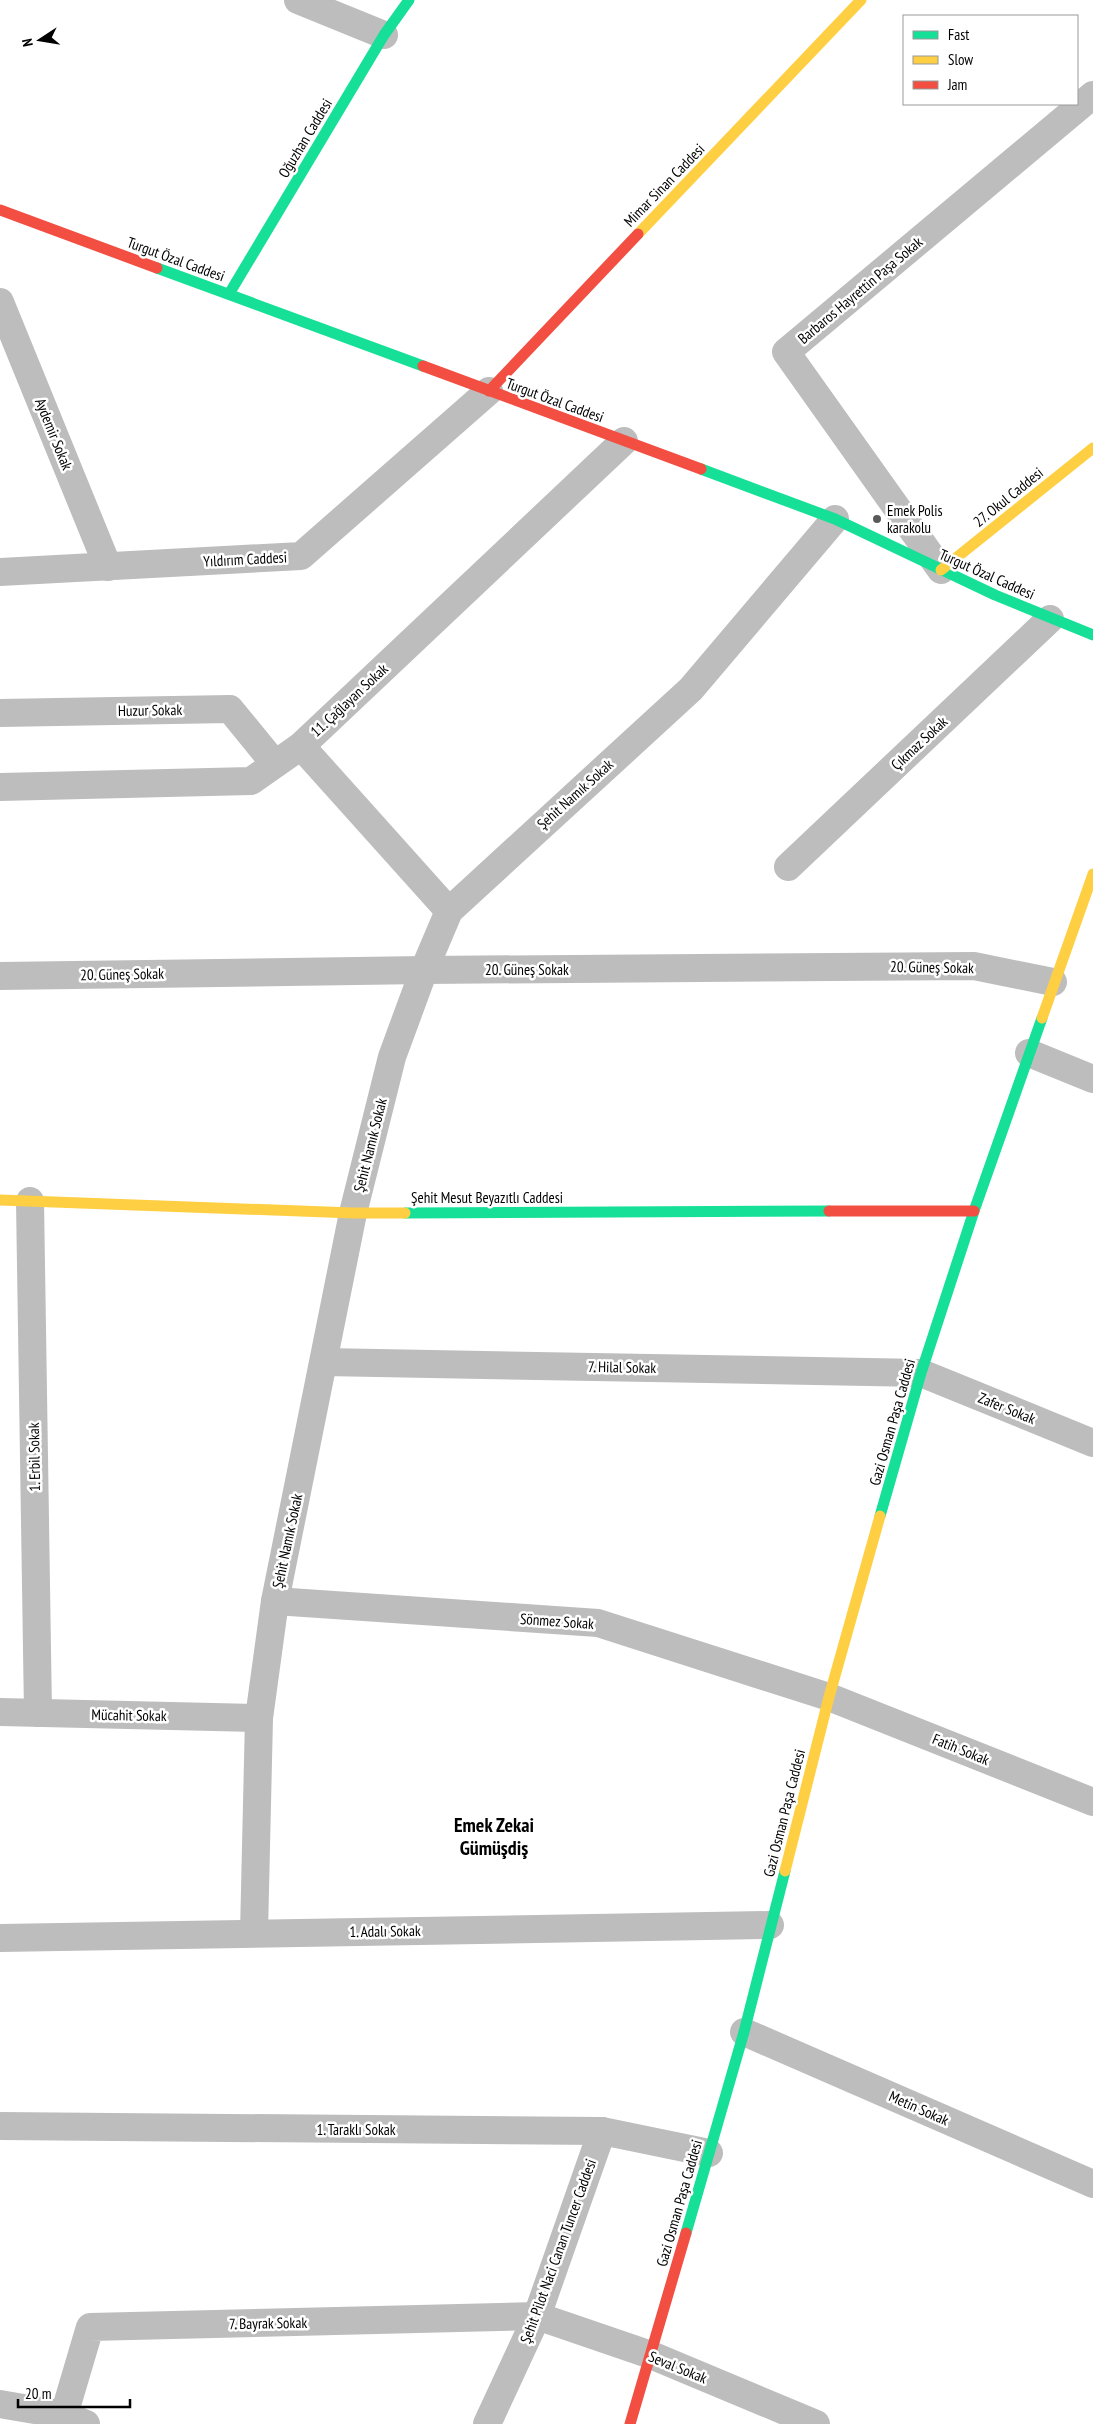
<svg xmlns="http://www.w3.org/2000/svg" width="1093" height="2424" viewBox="0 0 1093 2424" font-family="'PT Sans Narrow',sans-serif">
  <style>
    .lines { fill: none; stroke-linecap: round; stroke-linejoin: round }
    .street { stroke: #bdbdbd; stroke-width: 28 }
    .fast { stroke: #16e098; stroke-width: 11 }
    .slow { stroke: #ffcf43; stroke-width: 11 }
    .jam { stroke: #f24e42; stroke-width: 11 }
    .poi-dot { fill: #595959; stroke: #fff; stroke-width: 2 }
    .labels { text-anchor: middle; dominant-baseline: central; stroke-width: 5; stroke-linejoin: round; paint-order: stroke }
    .street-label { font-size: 15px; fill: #000; stroke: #fff }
    .poi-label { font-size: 15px; fill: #000; stroke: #fff; text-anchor: start }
    .district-label { font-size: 20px; font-weight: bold; fill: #000; stroke: #fff }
  </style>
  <rect width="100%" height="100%" fill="#fff"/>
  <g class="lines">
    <!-- street -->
    <g class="street">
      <polyline points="298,0 384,35"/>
      <polyline points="0,302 108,567"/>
      <polyline points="941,570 786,352 1093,95"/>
      <polyline points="0,572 301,556 489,391"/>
      <polyline points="0,713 230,709 275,764"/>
      <polyline points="301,746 449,911"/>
      <polyline points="0,787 251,781 301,746 624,441"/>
      <polyline points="788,867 1050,619"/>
      <polyline points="0,976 424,970 974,966 1053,982"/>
      <polyline points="1029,1053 1093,1079"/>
      <polyline points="30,1201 38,1713"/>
      <polyline points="324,1362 921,1373 1093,1443"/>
      <polyline points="275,1601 598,1623 829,1697 1093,1802"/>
      <polyline points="0,1712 259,1718"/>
      <polyline points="254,1933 259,1718 275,1601 353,1213 392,1057 424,970 449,911 691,689 835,519"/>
      <polyline points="0,1938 770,1925"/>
      <polyline points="744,2032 1093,2184"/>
      <polyline points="0,2126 602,2131 709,2153"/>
      <polyline points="0,2404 64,2415 86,2424"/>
      <polyline points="64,2415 90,2327 537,2316 651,2355 816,2424"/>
      <polyline points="487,2424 537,2316 602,2131"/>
    </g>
    <!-- fast -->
    <g class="fast">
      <polyline points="157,268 423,366"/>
      <polyline points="229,294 384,35 409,0"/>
      <polyline points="701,469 835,519 995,595 1093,635"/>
      <polyline points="405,1213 829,1211"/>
      <polyline points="880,1516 921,1373 974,1211 1042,1018"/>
      <polyline points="686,2233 744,2032 785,1871"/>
    </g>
    <!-- slow -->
    <g class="slow">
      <polyline points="638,234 861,0"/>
      <polyline points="941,570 1093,448"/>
      <polyline points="1042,1018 1093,874"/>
      <polyline points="0,1200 353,1213 405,1213"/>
      <polyline points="785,1871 829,1697 880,1516"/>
    </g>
    <!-- jam -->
    <g class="jam">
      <polyline points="0,210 157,268"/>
      <polyline points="423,366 701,469"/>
      <polyline points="489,391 638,234"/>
      <polyline points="829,1211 974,1211"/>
      <polyline points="630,2424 686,2233"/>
    </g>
  </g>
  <!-- markers -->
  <circle class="poi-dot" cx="877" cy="519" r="5"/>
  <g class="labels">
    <!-- street labels -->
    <g class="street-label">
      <text transform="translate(305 138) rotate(-59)">Oğuzhan Caddesi</text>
      <text transform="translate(664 185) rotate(-46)">Mimar Sinan Caddesi</text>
      <text transform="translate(176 259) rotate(20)">Turgut Özal Caddesi</text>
      <text transform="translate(860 290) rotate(-40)">Barbaros Hayrettin Paşa Sokak</text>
      <text transform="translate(555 400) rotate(20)">Turgut Özal Caddesi</text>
      <text transform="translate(54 434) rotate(68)">Aydemir Sokak</text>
      <text transform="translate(1008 497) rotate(-39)">27. Okul Caddesi</text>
      <text transform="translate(245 559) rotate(-3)">Yıldırım Caddesi</text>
      <text transform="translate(987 574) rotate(24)">Turgut Özal Caddesi</text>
      <text transform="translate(349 700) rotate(-43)">11. Çağlayan Sokak</text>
      <text transform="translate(150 710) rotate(-1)">Huzur Sokak</text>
      <text transform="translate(919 743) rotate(-43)">Çıkmaz Sokak</text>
      <text transform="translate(575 794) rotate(-42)">Şehit Namık Sokak</text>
      <text transform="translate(932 967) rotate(1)">20. Güneş Sokak</text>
      <text x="527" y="969">20. Güneş Sokak</text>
      <text transform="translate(122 974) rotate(-1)">20. Güneş Sokak</text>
      <text transform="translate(370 1145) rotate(-76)">Şehit Namık Sokak</text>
      <text x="487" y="1197">Şehit Mesut Beyazıtlı Caddesi</text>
      <text transform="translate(622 1367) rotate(1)">7. Hilal Sokak</text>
      <text transform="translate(1007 1408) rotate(22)">Zafer Sokak</text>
      <text transform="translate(892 1422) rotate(-74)">Gazi Osman Paşa Caddesi</text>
      <text transform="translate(34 1457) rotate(-91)">1. Erbil Sokak</text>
      <text transform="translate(287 1541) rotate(-78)">Şehit Namık Sokak</text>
      <text transform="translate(557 1621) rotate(4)">Sönmez Sokak</text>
      <text transform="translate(129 1715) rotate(1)">Mücahit Sokak</text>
      <text transform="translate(961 1749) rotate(22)">Fatih Sokak</text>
      <text transform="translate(784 1813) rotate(-76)">Gazi Osman Paşa Caddesi</text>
      <text transform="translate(385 1931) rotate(-1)">1. Adalı Sokak</text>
      <text transform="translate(919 2108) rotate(24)">Metin Sokak</text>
      <text x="356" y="2129">1. Taraklı Sokak</text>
      <text transform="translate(679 2203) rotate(-74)">Gazi Osman Paşa Caddesi</text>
      <text transform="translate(558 2251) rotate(-70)">Şehit Pilot Naci Canan Tuncer Caddesi</text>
      <text transform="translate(268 2323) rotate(-1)">7. Bayrak Sokak</text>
      <text transform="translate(678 2367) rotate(22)">Seval Sokak</text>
    </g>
    <!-- poi labels -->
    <g class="poi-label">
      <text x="887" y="510">Emek Polis<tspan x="887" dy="17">karakolu</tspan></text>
    </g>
    <!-- district labels -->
    <g class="district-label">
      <text x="494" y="1825">Emek Zekai<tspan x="494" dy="23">Gümüşdiş</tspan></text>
    </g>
  </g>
  <!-- legend -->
  <rect x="903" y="15" width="175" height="90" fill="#ffffff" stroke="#999999"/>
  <rect x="913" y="31" width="25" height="8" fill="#16e098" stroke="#999999"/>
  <text x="948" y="40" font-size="15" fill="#000000">Fast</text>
  <rect x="913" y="56" width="25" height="8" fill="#ffcf43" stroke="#999999"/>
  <text x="948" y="65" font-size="15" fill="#000000">Slow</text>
  <rect x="913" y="81" width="25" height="8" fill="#f24e42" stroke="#999999"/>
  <text x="948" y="90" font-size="15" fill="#000000">Jam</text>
  <!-- north arrow -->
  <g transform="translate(40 40) rotate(258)" stroke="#ffffff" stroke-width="4" paint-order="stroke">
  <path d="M0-4L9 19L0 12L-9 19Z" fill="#000000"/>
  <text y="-8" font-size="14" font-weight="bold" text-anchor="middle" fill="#000000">N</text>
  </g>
  <!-- scale -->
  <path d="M18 2399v8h112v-8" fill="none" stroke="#000000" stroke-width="2.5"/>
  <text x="25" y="2399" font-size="15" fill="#000000" stroke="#ffffff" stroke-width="4" paint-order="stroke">20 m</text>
</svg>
